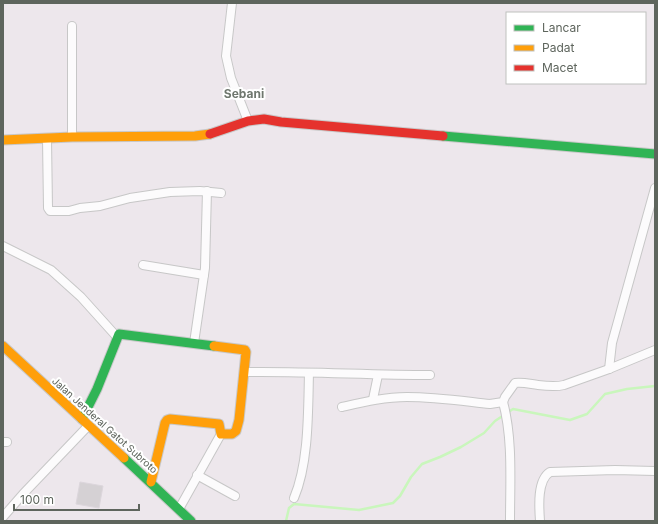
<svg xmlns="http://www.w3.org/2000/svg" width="658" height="524" viewBox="0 0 658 524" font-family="Inter,sans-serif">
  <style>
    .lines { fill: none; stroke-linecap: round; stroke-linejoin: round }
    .stream { stroke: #c9f6bc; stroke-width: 2.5 }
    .building { fill: #d5d1d4; stroke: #dcd6dc }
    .street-casing { stroke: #c7c7c7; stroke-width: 10 }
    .fast-casing { stroke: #c8c8c8; stroke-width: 11 }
    .slow-casing { stroke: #c8c8c8; stroke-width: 11 }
    .jam-casing { stroke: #c8c8c8; stroke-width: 11 }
    .street { stroke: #fcfbfc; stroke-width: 8 }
    .fast { stroke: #30b455; stroke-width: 9 }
    .slow { stroke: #ff9f0a; stroke-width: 9 }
    .jam { stroke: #e5322d; stroke-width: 9 }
    .labels { text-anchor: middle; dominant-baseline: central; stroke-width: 4; stroke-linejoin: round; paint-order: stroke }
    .street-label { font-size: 10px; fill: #5e655d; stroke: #fff }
    .quarter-label { font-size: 12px; font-weight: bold; fill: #6f776e; stroke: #fff }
  </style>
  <rect width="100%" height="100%" fill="#ede7ec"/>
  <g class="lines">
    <!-- stream -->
    <polyline class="stream" points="286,521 289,508 294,504 359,510 393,503 400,496 411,477 422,464 440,457 461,447 484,433 495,421 513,409 570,420 587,414 605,394 627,389 655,386"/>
  </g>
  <!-- building -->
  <polygon class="building" points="80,482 103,486 99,508 76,504"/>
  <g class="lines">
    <defs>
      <g id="street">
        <polyline points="232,3 226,56 231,78 248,121"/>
        <polyline points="72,137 72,26"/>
        <polyline points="47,139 48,208 50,211 69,211 80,208 100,206 130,198 170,192 200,191 221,193"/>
        <polyline points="3,246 51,270 81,297 117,337"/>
        <polyline points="143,265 204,275"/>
        <polyline points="194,343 205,268 207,191"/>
        <polyline points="609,369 612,343 655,188"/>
        <path d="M244,372C306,371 368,375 430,375"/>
        <polyline points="373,399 378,375"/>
        <path d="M503,402C513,439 510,482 510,521"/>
        <path d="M342,407C364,402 385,397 407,397C435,397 462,401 490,404L503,402L505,397L515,383C523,382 530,384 538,385C546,386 556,387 564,385L609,369L655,350"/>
        <polyline points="3,442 7,442"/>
        <polyline points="197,475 235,496"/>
        <path d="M294,498C309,463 308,411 309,373"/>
        <polyline points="179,509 221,434"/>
        <polyline points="3,517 23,494 89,425"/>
        <path d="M540,521C539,507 537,480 550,472L615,470L655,471"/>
      </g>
      <g id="fast">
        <polyline points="443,136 655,154"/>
        <polyline points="82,419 97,389 119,334 214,346"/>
        <polyline points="124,458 191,521"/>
      </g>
      <g id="slow">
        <polyline points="3,140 72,137 195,136 210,134"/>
        <polyline points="3,346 124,458"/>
        <polyline points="151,482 165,423 167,420 170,419 219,424 221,434 232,434 236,431 239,420 246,352 245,350 214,346"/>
      </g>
      <polyline id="jam" points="210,134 248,121 264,119 281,122 443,136"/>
    </defs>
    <!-- street casing -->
    <use href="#street" class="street-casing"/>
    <!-- fast casing -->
    <use href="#fast" class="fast-casing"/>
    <!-- slow casing -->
    <use href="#slow" class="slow-casing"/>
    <!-- jam casing -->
    <use href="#jam" class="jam-casing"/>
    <!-- street -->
    <use href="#street" class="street"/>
    <!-- fast -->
    <use href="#fast" class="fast"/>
    <!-- slow -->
    <use href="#slow" class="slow"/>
    <!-- jam -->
    <use href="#jam" class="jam"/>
  </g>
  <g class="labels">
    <!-- street labels -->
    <g class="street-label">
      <text transform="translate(105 425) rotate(42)">Jalan Jenderal Gatot Subroto</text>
    </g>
    <!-- quarter labels -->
    <g class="quarter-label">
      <text x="244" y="93">Sebani</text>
    </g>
  </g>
  <!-- border -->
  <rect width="658" height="524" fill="none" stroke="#5e655d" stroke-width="8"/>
  <!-- legend -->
  <rect x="506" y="12" width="140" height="72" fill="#ffffff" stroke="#bfc1be"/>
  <rect x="514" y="25" width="20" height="6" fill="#30b455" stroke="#bfc1be"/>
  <text x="542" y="32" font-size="12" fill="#5e655d">Lancar</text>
  <rect x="514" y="45" width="20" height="6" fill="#ff9f0a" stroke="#bfc1be"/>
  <text x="542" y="52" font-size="12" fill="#5e655d">Padat</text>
  <rect x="514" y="65" width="20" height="6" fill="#e5322d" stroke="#bfc1be"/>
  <text x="542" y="72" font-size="12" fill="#5e655d">Macet</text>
  <!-- scale -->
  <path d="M14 504v6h125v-6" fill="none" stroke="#5e655d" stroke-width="2"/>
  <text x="20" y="504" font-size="12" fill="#5e655d" stroke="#ffffff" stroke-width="3" paint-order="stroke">100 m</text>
</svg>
